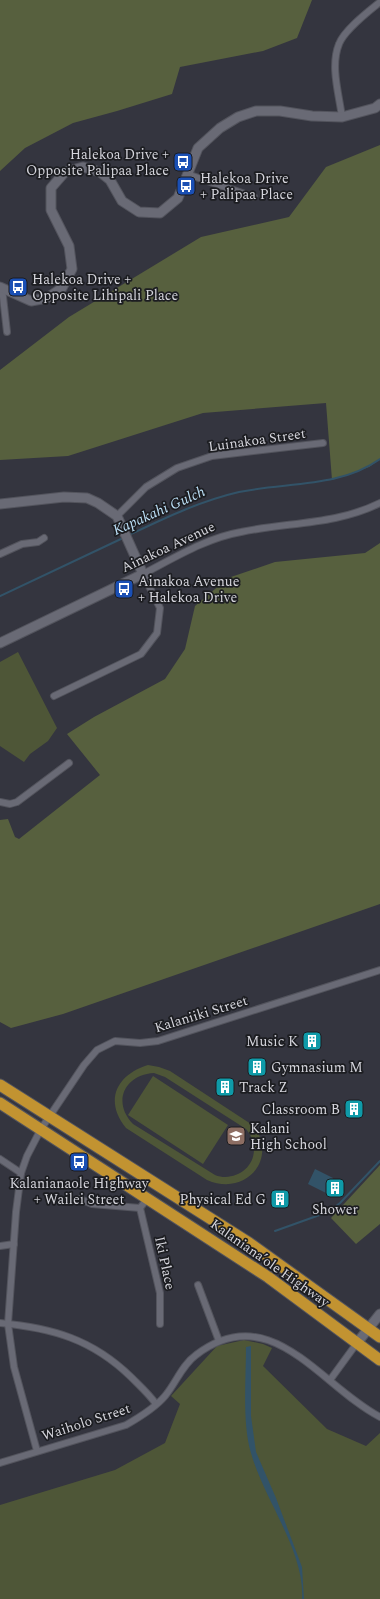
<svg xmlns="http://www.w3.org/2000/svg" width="380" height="1599" viewBox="0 0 380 1599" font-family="Spectral,serif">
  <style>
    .green { fill: #4e5637; fill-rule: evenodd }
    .forest { fill: #57603e }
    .water { fill: #325368 }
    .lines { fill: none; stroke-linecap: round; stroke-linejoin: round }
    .stream { stroke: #325368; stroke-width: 2 }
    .street-casing { stroke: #53545d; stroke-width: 8 }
    .secondary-casing { stroke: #53545d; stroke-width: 11 }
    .highway-casing { stroke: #53545d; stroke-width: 13 }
    .street { stroke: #696a75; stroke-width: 6 }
    .secondary { stroke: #696a75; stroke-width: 9 }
    .highway { stroke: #c29331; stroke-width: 11 }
    .labels { text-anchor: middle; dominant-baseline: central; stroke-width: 3.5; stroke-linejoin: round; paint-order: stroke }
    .poi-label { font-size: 14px; fill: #d5d5dc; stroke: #1c1d21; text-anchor: start }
    .street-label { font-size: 14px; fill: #d5d5dc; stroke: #1c1d21 }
    .water-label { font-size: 15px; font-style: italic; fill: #bcdff6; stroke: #1c1d21 }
  </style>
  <rect width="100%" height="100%" fill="#34353f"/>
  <!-- green -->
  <g class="green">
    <polygon points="18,652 57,728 48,741 30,754 24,762 0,746 0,662"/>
    <path d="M148,1065L159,1067L170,1071L254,1126C278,1159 246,1197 207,1180L126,1128C104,1101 116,1075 148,1065ZM154,1073L165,1077L246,1129C249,1133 252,1137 253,1143C259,1166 235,1183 215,1175L133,1124C112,1102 124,1075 154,1073Z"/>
    <polygon points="153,1076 228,1125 203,1164 128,1115"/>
    <polygon points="244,1340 263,1344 272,1348 263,1366 327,1429 366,1446 380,1433 380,1599 0,1599 0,1505 115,1470 165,1443 180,1404 171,1396 217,1346"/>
  </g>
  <!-- forest -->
  <g class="forest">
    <polygon points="0,0 312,0 297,38 263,51 180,67 172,94 117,111 73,123 25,148 0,171"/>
    <polygon points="380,145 380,459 369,467 332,480 326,403 203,413 68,456 0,460 0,370 69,317 201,237 289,217 326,167"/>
    <polygon points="380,543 380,904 63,1014 11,1028 0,1022 0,820 8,819 15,837 19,839 100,775 67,734 94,717 165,679 185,649 195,606 228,578 275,562 365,553"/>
    <polygon points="380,1165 380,1224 356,1244 331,1218"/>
  </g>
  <!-- water -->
  <g class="water">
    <polygon points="315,1169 333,1178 326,1193 308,1184"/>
    <path d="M251,1346V1416L256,1452L276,1498L302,1567L304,1599H302C305,1551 264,1500 251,1453C242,1423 246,1379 246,1347Z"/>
  </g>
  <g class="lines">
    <!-- stream -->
    <g class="stream">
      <path d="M129,535C165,518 200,501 239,492C287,482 339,488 380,459"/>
      <polyline points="0,596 123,538"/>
      <polyline points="275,1231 328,1212 340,1203 380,1161"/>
    </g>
    <defs>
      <g id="street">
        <path d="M342,117C339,94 330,66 339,44C344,30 369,11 380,2"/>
        <polyline points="187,174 254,197"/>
        <polyline points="2,288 7,332"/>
        <polyline points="117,516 146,487 177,468 212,456 323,443"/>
        <polyline points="0,554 22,544 38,542 44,538"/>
        <path d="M54,696L141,654L157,633L160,608L143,574C174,558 206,538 241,532C288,522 336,525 380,503"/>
        <polyline points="0,802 10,804 17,802 69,763"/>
        <polyline points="0,1159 21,1173"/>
        <polyline points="80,1199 92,1204 140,1208"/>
        <polyline points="147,1199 140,1208 160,1293 160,1324"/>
        <polyline points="0,1246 14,1244"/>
        <polyline points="198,1285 219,1341"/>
        <path d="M0,1323C52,1328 92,1339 131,1377C140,1386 149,1394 156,1404"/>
        <polyline points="330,1380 357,1343"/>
        <polyline points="37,1451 14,1367 8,1324 16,1212 21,1173 27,1156 41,1129 84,1065 97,1050 115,1041 140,1043 158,1041 380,970"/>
        <path d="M0,1463L126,1425C140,1417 155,1408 165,1396C176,1383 182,1365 196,1355C271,1298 320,1386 380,1417"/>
      </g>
      <g id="secondary">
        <polyline points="0,287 31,301 47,298 62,288 72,269 69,246 51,210 51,188 65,172 83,167 100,172 110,180 122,201 139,212 160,213 178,198 198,148 220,128 238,117 256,111 280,111 312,116 342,117 375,108 380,104"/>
        <polyline points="0,504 64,497 87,498 98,503 117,516 143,574 0,643"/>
        <polyline points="357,1343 380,1314"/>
      </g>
      <g id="highway">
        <polyline points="0,1085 249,1243 380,1337"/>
        <polyline points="0,1103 268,1277 380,1360"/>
      </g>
    </defs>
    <!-- street casing -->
    <use href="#street" class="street-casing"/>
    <!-- secondary casing -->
    <use href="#secondary" class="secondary-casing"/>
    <!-- highway casing -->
    <use href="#highway" class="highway-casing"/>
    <!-- street -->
    <use href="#street" class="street"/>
    <!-- secondary -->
    <use href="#secondary" class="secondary"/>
    <!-- highway -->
    <use href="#highway" class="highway"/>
  </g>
  <!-- icons -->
  <defs>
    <symbol id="bus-square" viewBox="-11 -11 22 22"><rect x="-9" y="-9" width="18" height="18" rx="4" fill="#1a4fb4" stroke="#1c1d21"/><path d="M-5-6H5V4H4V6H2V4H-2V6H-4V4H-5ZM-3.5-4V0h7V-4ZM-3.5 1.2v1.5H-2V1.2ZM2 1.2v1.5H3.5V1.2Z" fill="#fff"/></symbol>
    <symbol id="building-square" viewBox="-11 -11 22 22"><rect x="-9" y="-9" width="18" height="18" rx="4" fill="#0f9aa8" stroke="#1c1d21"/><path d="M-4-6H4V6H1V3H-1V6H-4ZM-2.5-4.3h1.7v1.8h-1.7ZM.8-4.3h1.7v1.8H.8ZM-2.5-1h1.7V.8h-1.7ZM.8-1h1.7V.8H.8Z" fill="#fff"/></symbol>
    <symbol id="school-square" viewBox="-11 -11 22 22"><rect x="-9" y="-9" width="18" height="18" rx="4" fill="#8d6e63" stroke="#1c1d21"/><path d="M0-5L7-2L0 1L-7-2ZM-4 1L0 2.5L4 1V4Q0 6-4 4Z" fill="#fff"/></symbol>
  </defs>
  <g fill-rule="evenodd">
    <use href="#bus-square" x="172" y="151" width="22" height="22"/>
    <use href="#bus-square" x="175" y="175" width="22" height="22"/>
    <use href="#bus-square" x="7" y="276" width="22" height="22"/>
    <use href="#bus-square" x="113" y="578" width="22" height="22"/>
    <use href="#building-square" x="301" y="1030" width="22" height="22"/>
    <use href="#building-square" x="246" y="1056" width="22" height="22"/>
    <use href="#building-square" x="214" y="1076" width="22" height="22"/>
    <use href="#building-square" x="343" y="1098" width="22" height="22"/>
    <use href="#school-square" x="225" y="1125" width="22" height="22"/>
    <use href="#bus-square" x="68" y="1151" width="22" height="22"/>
    <use href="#building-square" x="324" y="1177" width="22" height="22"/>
    <use href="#building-square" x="269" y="1188" width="22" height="22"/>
  </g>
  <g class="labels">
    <!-- poi labels -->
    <g class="poi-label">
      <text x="169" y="154" text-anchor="end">Halekoa Drive +<tspan x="169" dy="16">Opposite Palipaa Place</tspan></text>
      <text x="200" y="178">Halekoa Drive<tspan x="200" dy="16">+ Palipaa Place</tspan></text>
      <text x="32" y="279">Halekoa Drive +<tspan x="32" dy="16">Opposite Lihipali Place</tspan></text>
      <text x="138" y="581">Ainakoa Avenue<tspan x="138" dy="16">+ Halekoa Drive</tspan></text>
      <text x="298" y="1041" text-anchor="end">Music K</text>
      <text x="271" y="1067">Gymnasium M</text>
      <text x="239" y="1087">Track Z</text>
      <text x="340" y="1109" text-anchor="end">Classroom B</text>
      <text x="250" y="1128">Kalani<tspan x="250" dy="16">High School</tspan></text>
      <text x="79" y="1183" text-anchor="middle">Kalanianaole Highway<tspan x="79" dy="16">+ Wailei Street</tspan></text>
      <text x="266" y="1199" text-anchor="end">Physical Ed G</text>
      <text x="335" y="1209" text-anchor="middle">Shower</text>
    </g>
    <!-- street labels -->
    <g class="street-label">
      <text transform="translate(257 440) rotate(-8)">Luinakoa Street</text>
      <text transform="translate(168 547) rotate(-25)">Ainakoa Avenue</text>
      <text transform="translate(201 1014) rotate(-17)">Kalaniiki Street</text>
      <text transform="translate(165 1263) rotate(78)">Iki Place</text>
      <text transform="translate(270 1263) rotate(35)">Kalaniana’ole Highway</text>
      <text transform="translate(86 1422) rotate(-18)">Waiholo Street</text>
    </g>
    <!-- water labels -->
    <g class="water-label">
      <text transform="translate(159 511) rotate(-24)">Kapakahi Gulch</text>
    </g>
  </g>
</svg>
